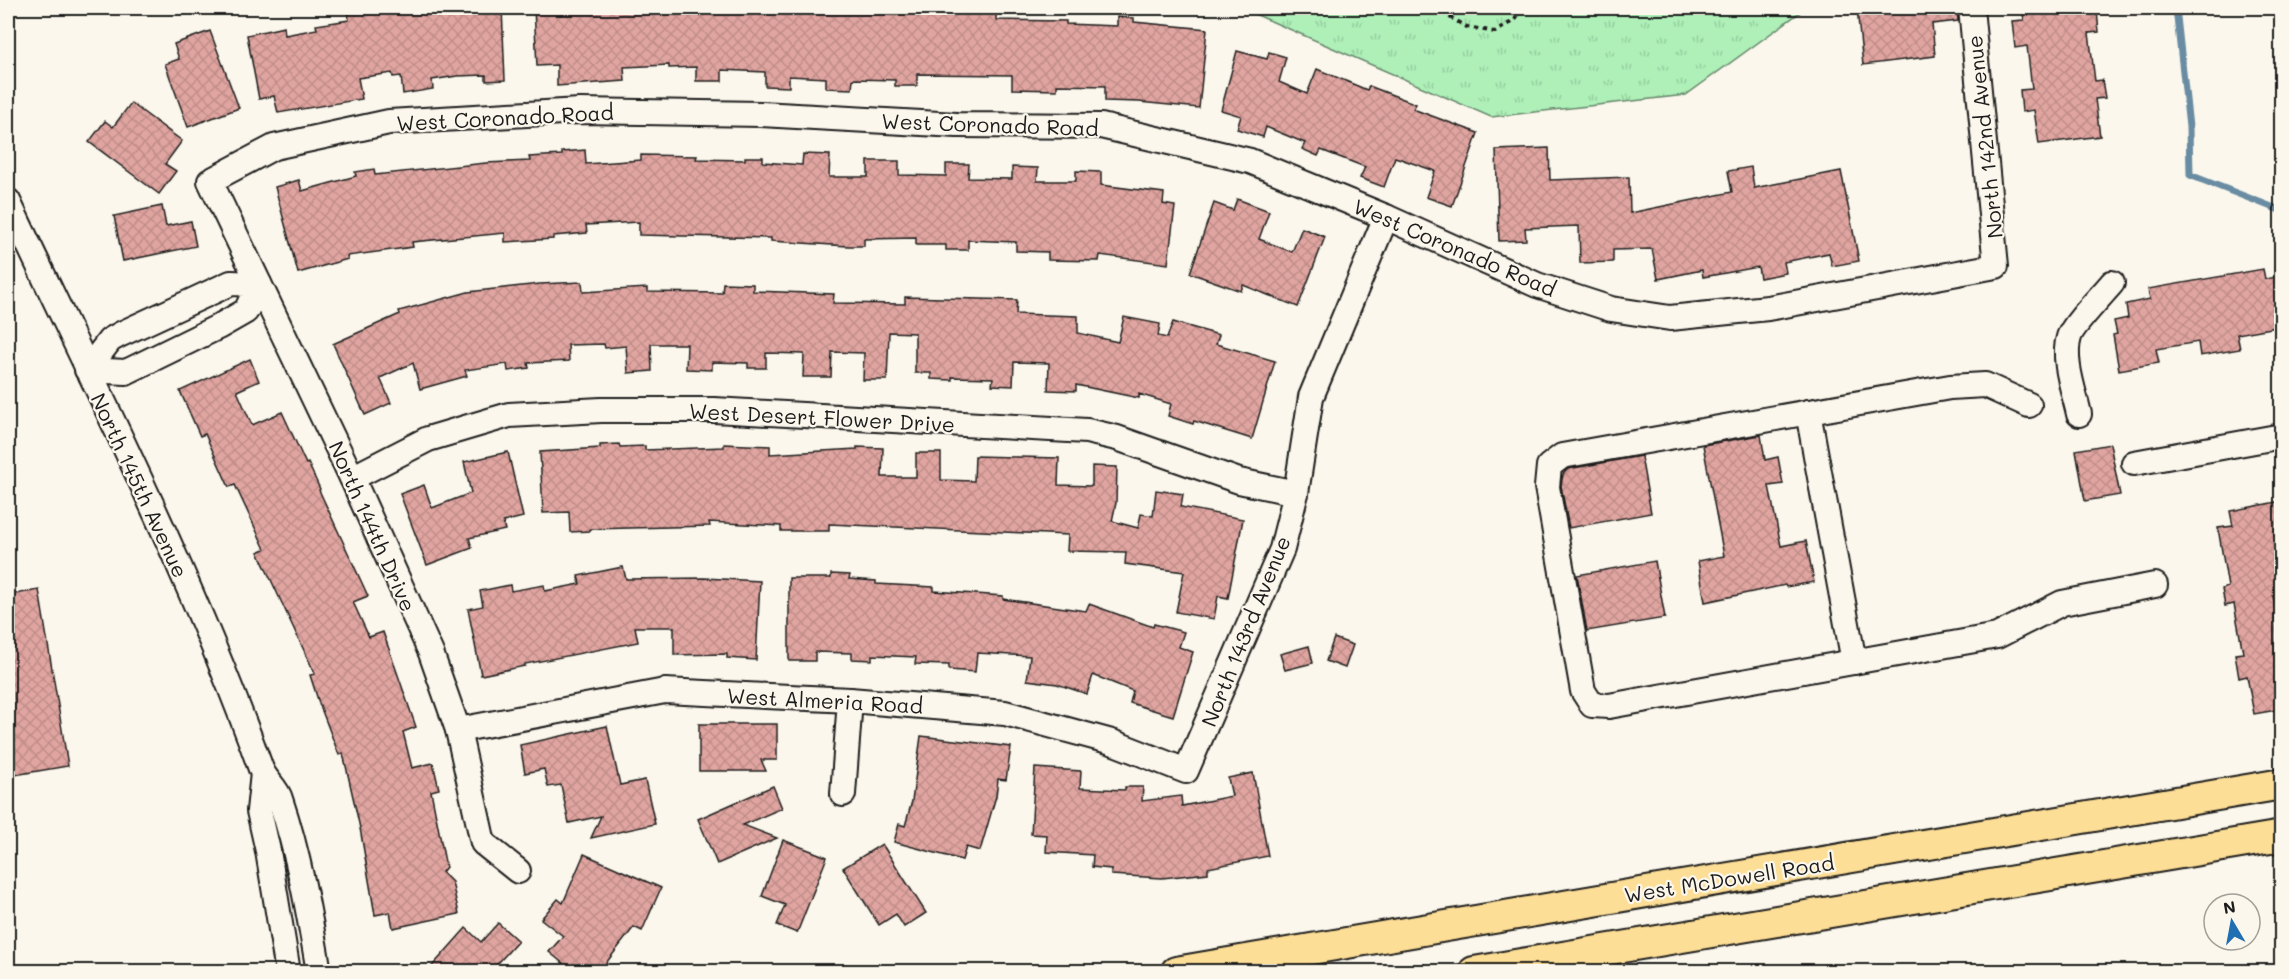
<svg xmlns="http://www.w3.org/2000/svg" width="2289" height="979" viewBox="0 0 2289 979" font-family="Mali,sans-serif">
  <style>
    .grass { fill: url(#grass-tufts); stroke: #65866a; stroke-width: 1.5 }
    .lines { fill: none; stroke-linecap: round; stroke-linejoin: round }
    .stream { stroke: #698ca3; stroke-width: 7 }
    .building { fill: url(#building-cross-hatch); stroke: #1c1c1c; stroke-width: 1.5 }
    .minor-casing { stroke: #1c1c1c; stroke-width: 28 }
    .major-casing { stroke: #1c1c1c; stroke-width: 34 }
    .path { stroke: #1c1c1c; stroke-width: 4; stroke-dasharray: 4.5 4.5; stroke-linecap: butt }
    .minor { stroke: #fbf7ec; stroke-width: 24 }
    .major { stroke: #fdde96; stroke-width: 30 }
    .labels { text-anchor: middle; dominant-baseline: central; stroke-width: 4.5; stroke-linejoin: round; paint-order: stroke }
    .street-label { font-size: 21px; fill: #1c1c1c; stroke: #fbf7ec }
  </style>
  <defs>
    <pattern id="grass-tufts" width="24" height="20" patternUnits="userSpaceOnUse" patternTransform="scale(1.5)"><rect width="24" height="20" fill="#aef0b8"/><path d="M3 7l-1-3M5 7V3M7 7l1-3M15 17l-1-3M17 17v-4M19 17l1-3" fill="none" stroke="#95cd9e"/></pattern>
    <pattern id="building-cross-hatch" width="8" height="8" patternUnits="userSpaceOnUse" patternTransform="scale(1.5)"><rect width="8" height="8" fill="#e0a5a0"/><path d="M0 0l8 8M0 8l8-8" fill="none" stroke="#c08d89"/></pattern>
  </defs>
  <rect width="100%" height="100%" fill="#fbf7ec"/>
  <filter id="ink" filterUnits="userSpaceOnUse"><feTurbulence type="fractalNoise" baseFrequency=".0167" numOctaves="2"/><feDisplacementMap in="SourceGraphic" scale="12" xChannelSelector="R" yChannelSelector="G"/><feConvolveMatrix kernelMatrix="1 2 1 2 8 2 1 2 1" color-interpolation-filters="sRGB"/></filter>
  <g filter="url(#ink)">
    <!-- grass -->
    <polygon class="grass" points="1241,8 1803,8 1803,10 1686,95 1491,117"/>
    <g class="lines">
      <!-- stream -->
      <polyline class="stream" points="2176,8 2189,127 2190,175 2282,211"/>
    </g>
    <!-- building -->
    <g class="building">
      <polygon points="372,8 372,13 414,8 502,8 505,80 486,81 486,75 457,76 432,80 433,89 403,94 401,76 393,77 392,73 358,78 362,99 278,113 274,96 259,99 247,35 284,27 285,35 317,29 316,25 349,20 348,11"/>
      <polygon points="534,8 996,8 996,20 1066,21 1066,24 1117,26 1117,17 1134,18 1134,22 1207,29 1199,108 1139,102 1105,101 1105,86 1057,85 1057,90 1012,89 1012,75 917,74 917,86 895,86 895,80 853,79 852,89 826,88 826,78 789,76 789,87 765,86 765,72 722,70 722,81 696,81 696,67 669,68 669,65 624,67 625,81 557,86 557,65 537,66"/>
      <polygon points="1873,8 1957,8 1958,21 1932,24 1935,56 1863,65 1857,9"/>
      <polygon points="2022,8 2094,8 2095,11 2097,11 2099,32 2089,33 2095,81 2102,80 2105,98 2095,99 2100,136 2039,144 2034,110 2022,112 2020,90 2032,89 2027,46 2015,48 2012,21 2024,20"/>
      <polygon points="210,31 239,108 188,127 165,64 179,59 174,44"/>
      <polygon points="1237,51 1267,59 1269,52 1286,57 1279,82 1307,94 1317,69 1367,90 1369,86 1416,104 1413,109 1478,133 1452,206 1426,197 1435,171 1395,157 1384,187 1360,178 1365,167 1321,150 1318,156 1302,149 1305,143 1266,127 1263,137 1237,129 1241,116 1221,110"/>
      <polygon points="131,103 182,141 165,164 176,171 159,194 89,142 105,121 113,127"/>
      <polygon points="1549,148 1550,180 1629,177 1630,213 1732,192 1728,171 1751,167 1754,188 1841,171 1859,261 1832,266 1829,253 1784,262 1786,273 1760,278 1758,267 1703,277 1702,270 1658,279 1652,249 1613,250 1613,262 1580,263 1579,226 1525,228 1526,240 1499,241 1496,150"/>
      <polygon points="585,150 586,164 641,160 641,155 697,156 696,159 745,160 745,157 763,157 763,162 802,165 803,154 830,155 829,177 868,177 868,161 899,161 899,175 946,176 946,164 969,164 968,178 1012,179 1012,167 1038,168 1037,181 1076,181 1076,171 1101,172 1101,185 1164,193 1163,204 1175,206 1168,264 1100,255 1099,261 1048,260 1048,252 1016,251 1016,242 968,240 968,250 946,250 946,245 916,245 916,238 864,239 864,246 848,246 771,241 771,238 639,235 639,222 586,225 587,233 553,236 553,239 505,242 505,233 412,242 413,247 347,256 348,259 298,273 275,187 299,180 302,191 356,176 355,172 374,169 375,175 486,163 530,161 529,157 562,155 562,152"/>
      <polygon points="1237,199 1269,211 1259,239 1292,252 1302,228 1325,237 1298,307 1243,285 1241,291 1190,273 1214,203 1233,210"/>
      <polygon points="162,206 166,226 191,221 196,246 123,261 114,216"/>
      <polygon points="2263,269 2265,279 2282,276 2282,326 2237,334 2240,349 2200,356 2198,342 2156,349 2159,363 2119,370 2113,335 2117,334 2114,321 2128,318 2126,304 2150,299 2148,289"/>
      <polygon points="582,282 583,292 647,288 647,292 722,293 723,283 753,284 753,291 834,294 833,303 905,304 905,297 1017,300 1016,314 1078,316 1078,333 1118,342 1124,317 1160,324 1158,336 1167,338 1173,322 1219,335 1216,344 1275,361 1252,439 1194,421 1193,424 1168,416 1171,404 1139,394 1139,398 1076,385 1076,391 1048,390 1049,363 1014,362 1013,386 992,385 993,378 952,377 952,380 931,379 931,373 915,373 915,333 889,332 887,380 863,380 864,353 832,352 831,377 803,377 804,354 766,353 766,368 748,368 748,363 712,362 712,370 686,369 687,344 651,344 652,371 628,373 626,346 605,348 604,344 568,345 569,361 528,363 529,368 508,371 507,364 465,370 467,376 420,389 413,363 380,378 391,403 365,415 333,344 400,314 399,311 468,292 540,284"/>
      <polygon points="250,359 259,381 237,391 252,425 282,412 306,464 308,463 320,489 319,490 368,596 353,602 369,637 383,632 416,727 403,732 412,768 433,763 439,789 431,791 446,867 442,872 452,882 459,914 393,928 390,912 375,915 360,828 343,753 339,755 319,703 310,675 315,674 258,552 265,549 235,485 229,487 205,434 200,436 180,391"/>
      <polygon points="1761,435 1765,460 1778,457 1783,484 1769,486 1781,546 1806,541 1814,582 1786,587 1785,585 1705,602 1698,561 1724,556 1703,445"/>
      <polygon points="619,444 620,447 645,446 645,450 724,447 724,444 770,446 770,454 857,449 857,447 883,448 882,477 916,477 916,453 941,453 941,480 974,481 975,456 1059,458 1058,485 1092,486 1092,466 1117,467 1116,503 1112,521 1138,528 1141,514 1153,516 1156,490 1183,494 1181,507 1243,519 1228,598 1218,596 1214,619 1176,612 1184,572 1125,564 1126,552 1067,551 1068,535 829,524 829,531 781,531 781,526 709,522 710,526 590,529 590,531 570,532 569,512 543,513 540,452 600,448 600,445"/>
      <polygon points="2110,444 2120,495 2085,501 2076,450"/>
      <polygon points="508,452 523,517 503,522 505,530 469,538 472,548 427,565 400,494 424,485 432,508 471,493 464,462"/>
      <polygon points="1641,456 1651,513 1569,528 1561,486 1563,474 1568,469"/>
      <polygon points="2282,501 2282,595 2273,596 2282,642 2282,709 2254,714 2247,676 2239,678 2235,654 2243,653 2234,604 2225,606 2222,589 2228,587 2218,528 2233,526 2230,511"/>
      <polygon points="1655,561 1665,618 1587,631 1577,575"/>
      <polygon points="623,567 626,579 704,578 760,581 756,660 727,658 727,654 674,655 674,627 635,627 638,642 525,664 525,666 481,675 468,609 483,606 480,591 510,585 511,591 544,585 545,591 580,584 578,576"/>
      <polygon points="831,574 850,575 849,579 876,581 876,584 934,587 934,591 1003,596 1003,599 1086,611 1089,604 1153,627 1154,624 1184,632 1179,647 1193,652 1173,716 1130,703 1133,691 1093,675 1087,694 1057,684 1027,680 1030,656 977,653 975,672 949,670 949,665 915,664 916,657 872,655 872,660 852,659 852,653 815,652 815,661 789,661 789,578 831,578"/>
      <polygon points="39,590 68,766 8,776 8,595"/>
      <polygon points="1334,638 1353,645 1345,668 1326,661"/>
      <polygon points="1309,646 1313,663 1285,670 1280,654"/>
      <polygon points="699,724 777,724 777,760 761,760 766,771 699,771"/>
      <polygon points="607,726 620,785 645,780 655,824 591,838 601,816 569,823 561,785 548,787 544,769 525,773 520,745"/>
      <polygon points="921,736 1011,747 1006,780 998,779 996,796 980,851 966,847 962,860 894,842 899,824 905,826 912,801"/>
      <polygon points="1035,768 1081,771 1080,788 1125,790 1125,787 1143,787 1142,801 1181,796 1182,806 1232,796 1228,778 1253,773 1268,856 1208,868 1208,873 1162,878 1111,875 1111,869 1092,867 1093,855 1046,852 1047,835 1031,834"/>
      <polygon points="773,786 782,808 743,825 777,838 717,864 698,819"/>
      <polygon points="783,840 827,857 797,933 777,925 785,905 762,896"/>
      <polygon points="882,844 926,913 904,927 896,914 879,925 843,868"/>
      <polygon points="584,854 661,888 642,931 634,927 599,972 574,972 549,952 563,936 541,919 558,899 563,903"/>
      <polygon points="498,923 518,941 490,972 427,972 466,928 481,942"/>
    </g>
    <g class="lines">
      <defs>
        <g id="minor">
          <path d="M8,201C96,388 191,574 261,769C265,780 277,788 280,799C299,855 309,913 319,972"/>
          <polygon points="231,283 259,284 246,311 218,327 126,372 87,370 110,340 121,334"/>
          <polyline points="2029,405 1985,385 1950,387 1562,456 1549,466 1547,487 1583,691 1592,705 1609,706 1997,636 2062,603 2155,585"/>
          <polyline points="1808,412 1854,662"/>
          <path d="M2079,414C2074,391 2062,360 2069,337C2072,326 2103,294 2112,283"/>
          <polyline points="2134,463 2282,436"/>
          <polyline points="352,478 428,439 509,415 601,410 714,410 1087,431 1117,438 1239,481 1296,493"/>
          <polyline points="458,730 665,691 850,700 1005,713 1112,742 1186,771 1282,549 1296,493 1311,397 1386,217"/>
          <polyline points="263,773 259,811 268,851 288,972"/>
          <polyline points="843,794 850,700"/>
          <polyline points="518,871 483,843 458,730 431,653 352,478 210,181 274,147 389,122 580,111 761,114 957,125 1101,126 1250,161 1386,217 1537,285 1611,309 1670,318 1768,308 1996,266 1971,8"/>
        </g>
        <g id="major">
          <polyline points="1176,972 2282,784"/>
          <polyline points="1474,972 2282,836"/>
        </g>
      </defs>
      <!-- minor casing -->
      <use href="#minor" class="minor-casing"/>
      <!-- major casing -->
      <use href="#major" class="major-casing"/>
      <!-- path -->
      <polyline class="path" points="1434,8 1467,27 1495,32 1515,20 1521,8"/>
      <!-- minor -->
      <use href="#minor" class="minor"/>
      <!-- major -->
      <use href="#major" class="major"/>
    </g>
  </g>
  <g class="labels">
    <!-- street labels -->
    <g class="street-label">
      <text transform="translate(505 117) rotate(-3)">West Coronado Road</text>
      <text transform="translate(990 124) rotate(2)">West Coronado Road</text>
      <text transform="translate(1984 137) rotate(-96)">North 142nd Avenue</text>
      <text transform="translate(1455 247) rotate(23)">West Coronado Road</text>
      <text transform="translate(822 417) rotate(3)">West Desert Flower Drive</text>
      <text transform="translate(140 485) rotate(65)">North 145th Avenue</text>
      <text transform="translate(373 526) rotate(66)">North 144th Drive</text>
      <text transform="translate(1245 631) rotate(-68)">North 143rd Avenue</text>
      <text transform="translate(825 700) rotate(3)">West Almeria Road</text>
      <text transform="translate(1729 878) rotate(-9)">West McDowell Road</text>
    </g>
  </g>
  <!-- margin -->
  <rect width="2289" height="979" fill="none" stroke="#fbf7ec" stroke-width="30"/>
  <rect x="15" y="15" width="2259" height="949" fill="none" stroke="#1c1c1c" stroke-width="2" filter="url(#ink)"/>
  <!-- north arrow -->
  <g transform="translate(2232 922) rotate(350)"><circle r="28" fill="#fbf7ec" stroke="#a29f99" stroke-width="1.5"/>
  <path d="M0-4.5L10 22L0 15L-10 22Z" fill="#1f6fb2"/>
  <text y="-9" font-size="16" font-weight="bold" text-anchor="middle" fill="#1c1c1c">N</text>
  </g>
</svg>
